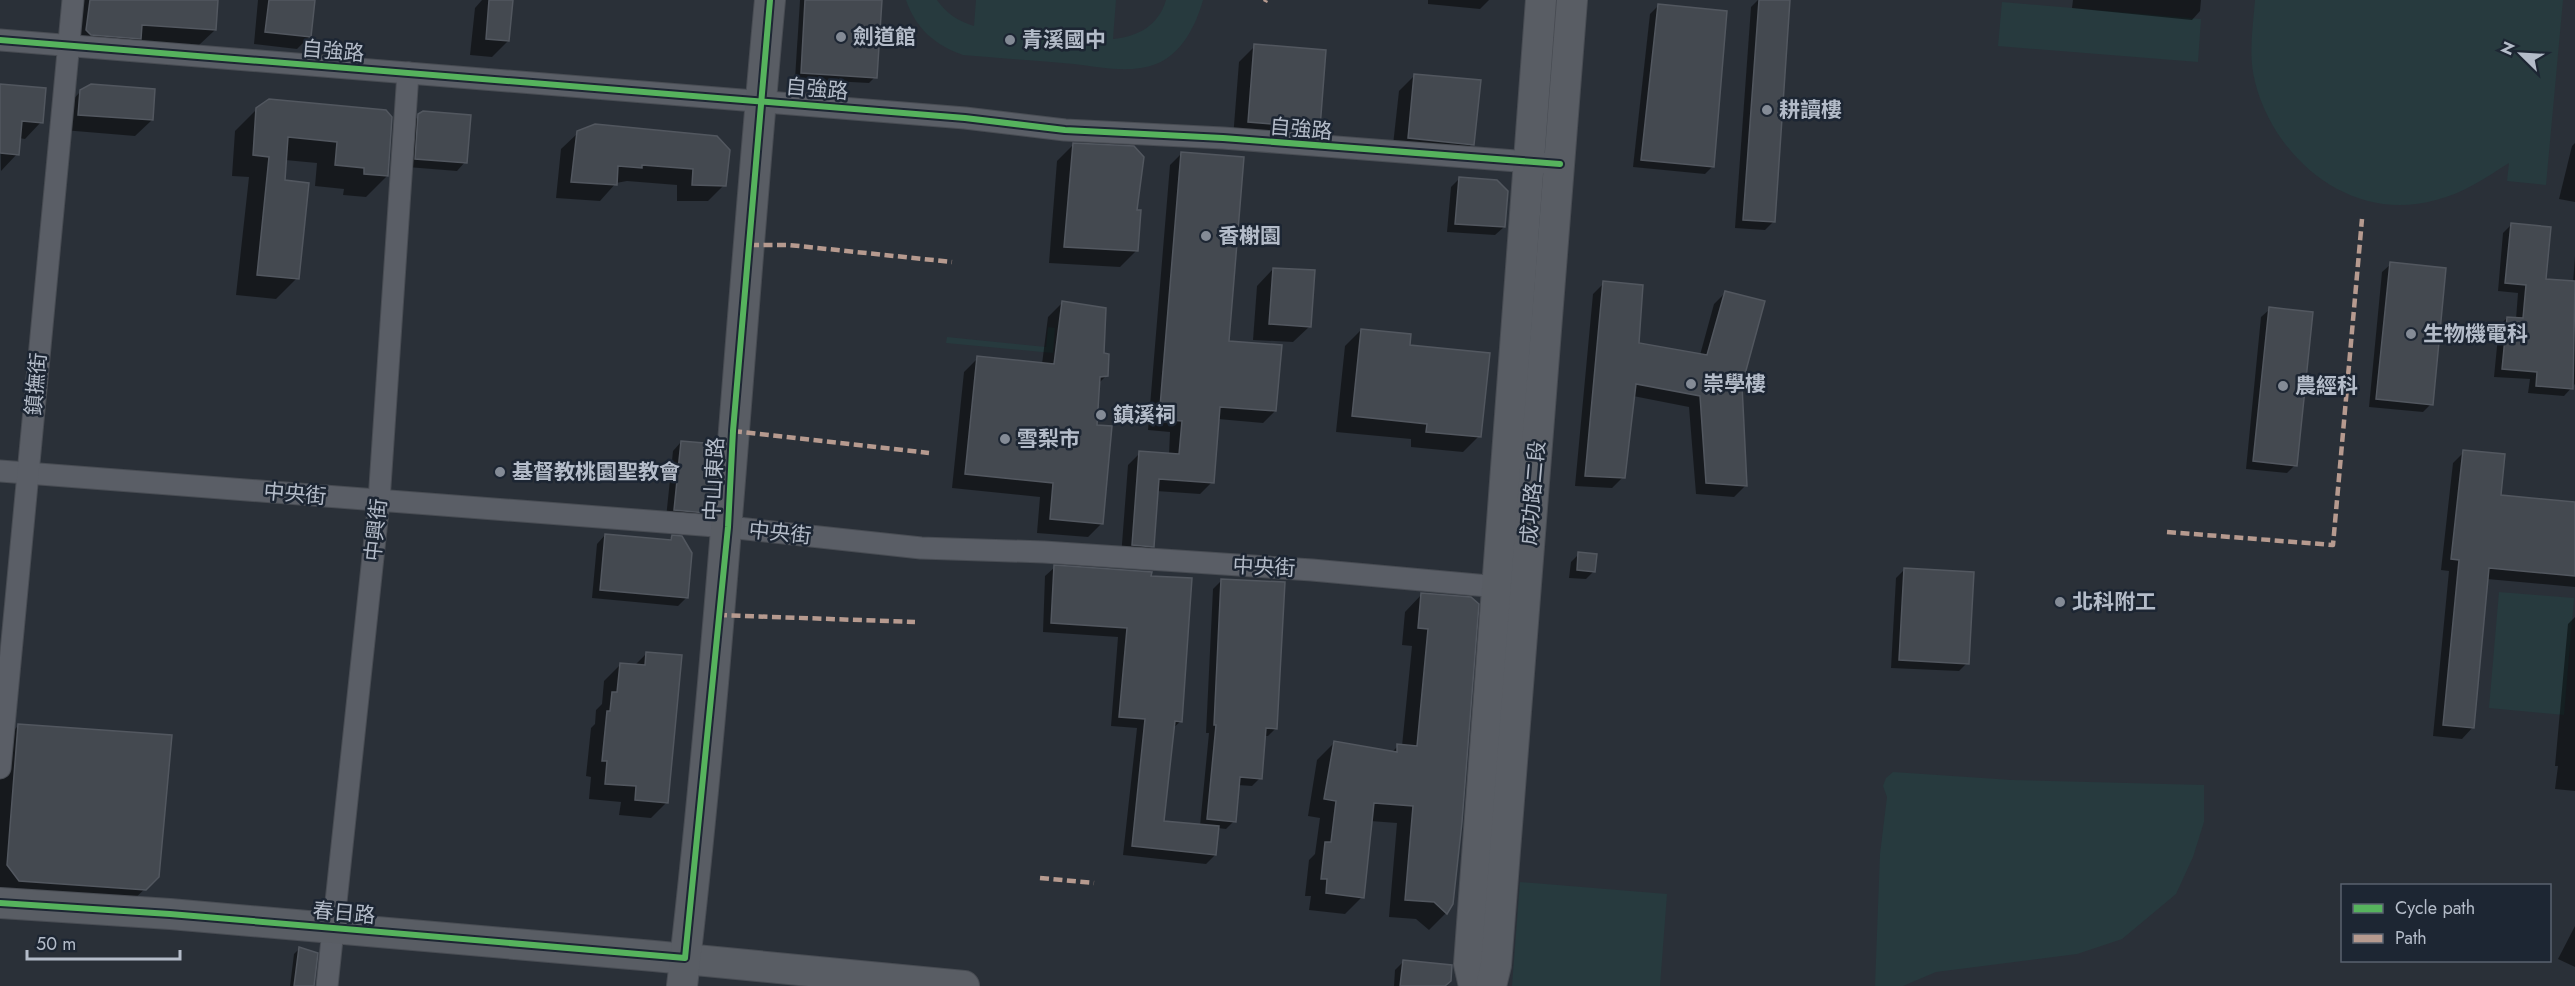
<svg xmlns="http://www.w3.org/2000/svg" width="2575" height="986" viewBox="0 0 2575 986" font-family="Jost,'Noto Sans TC',sans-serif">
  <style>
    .green { fill: #273a3e }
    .shadow { fill: #0007 }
    .building { fill: #444950; stroke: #52575f; stroke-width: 1.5 }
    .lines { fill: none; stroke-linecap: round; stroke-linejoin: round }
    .street-casing { stroke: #484c53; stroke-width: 23 }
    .secondary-casing { stroke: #484c53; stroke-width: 32 }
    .street { stroke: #5a5e66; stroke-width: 21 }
    .secondary { stroke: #595d64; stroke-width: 30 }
    .quiet { stroke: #b69a8f; stroke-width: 4.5; stroke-dasharray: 9 4.5; stroke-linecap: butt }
    .cycleway-casing { stroke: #1d2633; stroke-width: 10 }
    .cycleway { stroke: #56b35d; stroke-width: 6 }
    .poi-dot { fill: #848b96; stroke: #1d2633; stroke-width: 2 }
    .labels { text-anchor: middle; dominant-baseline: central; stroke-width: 5; stroke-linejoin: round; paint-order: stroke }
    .poi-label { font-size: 21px; font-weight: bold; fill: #b4bcc9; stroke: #1d2633; text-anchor: start }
    .street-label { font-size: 21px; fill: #b4bcc9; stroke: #1d2633 }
  </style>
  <rect width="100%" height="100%" fill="#2a3038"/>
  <!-- green -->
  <g class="green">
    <path d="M906,0H937C947,14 958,21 974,26L976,0H1116L1113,39C1138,37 1159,25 1166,0H1203C1196,25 1182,54 1156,64C1131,74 1099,67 1074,64C1037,61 1000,58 963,55C935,45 916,29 906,0Z"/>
    <path d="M2255,0H2563L2546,185L2507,181L2509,163C2485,178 2464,193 2436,200C2352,224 2275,160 2255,82C2248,55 2253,27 2255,0Z"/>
    <polygon points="2002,2 2201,19 2198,62 1998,46"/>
    <polygon points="1048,327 1055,328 1053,353 946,343 947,337 1046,347"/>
    <polygon points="2499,592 2574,598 2564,715 2489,708"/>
    <polygon points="1893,772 2012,780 2204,785 2204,822 2193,857 2176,894 2122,939 2077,954 1936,972 1903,986 1875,986 1880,854 1887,797 1883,786 1886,778"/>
    <polygon points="1520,882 1667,894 1660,986 1512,986"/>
  </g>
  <!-- shadow -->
  <g class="shadow">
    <polygon points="76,0 217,0 215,30 198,46 74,50"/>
    <polygon points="258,0 313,0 310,36 297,49 254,44"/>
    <polygon points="482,0 512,0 508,41 492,57 470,55 475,8"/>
    <polygon points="800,0 880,0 875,77 869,83 795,79"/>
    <polygon points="1428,0 1489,0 1480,9 1428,4"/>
    <polygon points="1758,0 1789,0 1773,222 1765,230 1735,228 1751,7"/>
    <polygon points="2073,0 2201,0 2200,11 2192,20 2072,8"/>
    <polygon points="1658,6 1713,166 1705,174 1633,167 1650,14"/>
    <polygon points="1255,46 1318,127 1302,143 1233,138 1239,62"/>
    <polygon points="1415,75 1472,144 1456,160 1392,154 1399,91"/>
    <polygon points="0,85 41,122 25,139 19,138 17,154 1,171"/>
    <polygon points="81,91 152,120 135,136 63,130 65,108"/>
    <polygon points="257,109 386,111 387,176 366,197 343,195 344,189 315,186 317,163 285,160 283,181 297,278 276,299 236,295 249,177 232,176 235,131"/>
    <polygon points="419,116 465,162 457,171 407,167 410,124"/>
    <polygon points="578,133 716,137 724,185 708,201 677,201 677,185 627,181 616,183 600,201 556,198 561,149"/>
    <polygon points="2575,143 2575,202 2559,199 2572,146"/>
    <polygon points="1073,145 1136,251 1120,267 1049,263 1057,161"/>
    <polygon points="1182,153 1227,342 1275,411 1263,423 1218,419 1212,482 1200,494 1156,491 1152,546 1140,558 1121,557 1128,465 1140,453 1169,455 1170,432 1148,430 1170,165"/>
    <polygon points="1459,179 1504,227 1495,235 1447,232 1451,187"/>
    <polygon points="2511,225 2545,280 2573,283 2575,256 2575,384 2564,396 2528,393 2530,379 2494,377 2499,326 2507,318 2516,319 2518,293 2498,291 2503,233"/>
    <polygon points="2391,264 2431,404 2423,412 2369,407 2382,272"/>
    <polygon points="1273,269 1310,326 1293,342 1253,340 1257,286"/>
    <polygon points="1604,283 1638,344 1700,355 1714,304 1725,293 1740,385 1745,486 1734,497 1696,494 1689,407 1633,396 1623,477 1612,488 1575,486 1593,294"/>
    <polygon points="1062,303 1103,354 1106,376 1098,384 1096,426 1102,523 1088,537 1037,533 1040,497 952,488 964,372 978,358 1042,364 1048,317"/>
    <polygon points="2270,309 2295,465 2287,473 2246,469 2261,317"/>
    <polygon points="1361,330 1408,346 1479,436 1463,452 1411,447 1411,439 1336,432 1345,346"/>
    <polygon points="681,442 709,507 696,520 666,518 673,451"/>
    <polygon points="2464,452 2499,496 2575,503 2575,587 2487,579 2473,727 2462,739 2433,736 2449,571 2441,570 2453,463"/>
    <polygon points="605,535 668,541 672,537 687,597 678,606 592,598 597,544"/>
    <polygon points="1579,554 1594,571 1586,579 1569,578 1571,562"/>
    <polygon points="1055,567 1150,573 1181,721 1172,729 1163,822 1200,826 1209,733 1206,733 1213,589 1221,581 1276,728 1268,736 1264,736 1260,778 1252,786 1238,785 1234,821 1226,829 1218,828 1215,855 1206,864 1123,855 1137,728 1111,726 1118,637 1043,632 1045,576"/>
    <polygon points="1904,570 1967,663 1959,671 1891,668 1896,578"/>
    <polygon points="1422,594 1470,599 1446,913 1429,930 1416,919 1389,917 1397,823 1370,821 1362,897 1345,914 1309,910 1311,896 1305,896 1309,860 1315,854 1320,818 1308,816 1317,760 1334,743 1392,752 1398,746 1402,746 1412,646 1402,645 1405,612"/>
    <polygon points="2575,617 2575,791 2555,789 2558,766 2555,766 2568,624"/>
    <polygon points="647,653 667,802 651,818 619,815 621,802 589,799 591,777 586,776 591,728 595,724 596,710 602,704 604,681 621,664 635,665"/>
    <polygon points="18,726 157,877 122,911 0,902 0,744"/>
    <polygon points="2575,926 2575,967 2558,959"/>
    <polygon points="299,949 313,986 290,986 294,954"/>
    <polygon points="1404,961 1443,986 1394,986 1395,970"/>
  </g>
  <!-- building -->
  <g class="building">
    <polygon points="90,0 218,0 216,30 142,25 141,39 91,35 86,30"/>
    <polygon points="269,0 315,0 311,37 265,32"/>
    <polygon points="489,0 513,0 509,41 486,39"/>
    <polygon points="805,0 882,0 877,78 801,73"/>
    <polygon points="1759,0 1790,0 1775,222 1743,220"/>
    <polygon points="1658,4 1727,11 1714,167 1641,160"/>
    <polygon points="1254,44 1326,50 1320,128 1248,122"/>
    <polygon points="1414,74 1481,80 1474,145 1408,138"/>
    <polygon points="0,84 46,88 43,123 22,121 19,155 0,153"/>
    <polygon points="91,84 155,89 153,120 78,115 80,90"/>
    <polygon points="269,99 386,110 392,117 388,176 364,174 364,168 335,165 337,142 288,137 285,180 309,183 299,279 257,275 269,157 253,155 256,108"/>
    <polygon points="423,111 471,115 467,163 415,159 418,114"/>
    <polygon points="595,124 717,136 730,150 726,186 692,185 693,169 642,165 642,168 618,166 617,185 571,182 577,131"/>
    <polygon points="1073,143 1134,146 1144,157 1137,210 1141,210 1138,251 1064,247"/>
    <polygon points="1181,152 1244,157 1229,341 1282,345 1276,411 1220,407 1214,483 1159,479 1154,547 1132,545 1139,451 1179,454 1182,421 1159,419"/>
    <polygon points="1459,177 1497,180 1508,191 1505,227 1455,224"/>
    <polygon points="2511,223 2551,227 2546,279 2575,281 2573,389 2536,386 2537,372 2502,369 2507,317 2523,318 2526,285 2505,283"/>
    <polygon points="2390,262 2446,268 2433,405 2376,399"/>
    <polygon points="1273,268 1315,270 1311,327 1269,324"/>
    <polygon points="1603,281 1643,285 1639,343 1707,355 1725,291 1765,301 1742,385 1747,486 1706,483 1700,396 1636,384 1625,478 1585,476"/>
    <polygon points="1062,301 1106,308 1104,353 1109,354 1108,376 1100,377 1097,425 1112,426 1103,524 1050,519 1053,483 965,474 977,356 1054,364"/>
    <polygon points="2269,307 2313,312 2297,466 2253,461"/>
    <polygon points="1361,329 1411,334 1410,345 1490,353 1481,437 1426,432 1427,424 1352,416"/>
    <polygon points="681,441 716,444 711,507 706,513 674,510"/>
    <polygon points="2463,450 2505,454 2501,495 2575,502 2575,576 2489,568 2474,728 2443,725 2459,560 2451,559"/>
    <polygon points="605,534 671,540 672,535 682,536 692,553 688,598 600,590"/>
    <polygon points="1578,552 1597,554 1595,572 1577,570"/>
    <polygon points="1054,565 1152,572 1151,576 1192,578 1182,722 1175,721 1164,821 1219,826 1216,855 1132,846 1145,719 1119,717 1127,628 1051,623"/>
    <polygon points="1904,568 1974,572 1969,664 1899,660"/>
    <polygon points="1221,579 1285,582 1277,729 1266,728 1262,779 1240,777 1236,822 1207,819 1216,725 1214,725"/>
    <polygon points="1421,593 1471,597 1479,604 1462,822 1453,904 1447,914 1434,902 1405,900 1413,806 1374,803 1364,898 1326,893 1327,879 1321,879 1325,842 1331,842 1336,801 1324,799 1334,741 1397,752 1397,744 1417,746 1428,629 1418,628"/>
    <polygon points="646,652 682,655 668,803 635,800 636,786 605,784 607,761 602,761 607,711 610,711 612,692 617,692 620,663 645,665"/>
    <polygon points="18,724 172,735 159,877 146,890 19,881 7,865"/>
    <polygon points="299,947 318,953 314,986 294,986"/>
    <polygon points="1403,960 1452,965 1451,981 1445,986 1400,986"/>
  </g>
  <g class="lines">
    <defs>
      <g id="street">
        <polyline points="0,40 965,118 1065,130 1223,138 1542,163"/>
        <polyline points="0,471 728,527 921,548 1044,552 1312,570 1510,588"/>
        <polyline points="0,768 73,0"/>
        <polyline points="327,986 379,501 408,73"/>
      </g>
      <g id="secondary">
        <polyline points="0,903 170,914 654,956 964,986"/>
        <path d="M682,986C721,658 739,328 770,0"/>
        <polyline points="1474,986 1469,964 1541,0"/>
        <polyline points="1491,986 1496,965 1572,0"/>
      </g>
    </defs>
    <!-- street casing -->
    <use href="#street" class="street-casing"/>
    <!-- secondary casing -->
    <use href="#secondary" class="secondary-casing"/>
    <!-- street -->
    <use href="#street" class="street"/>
    <!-- secondary -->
    <use href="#secondary" class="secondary"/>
    <!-- quiet -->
    <g class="quiet">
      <polyline points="1265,2 1266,0"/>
      <polyline points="750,245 789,245 952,262"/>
      <polyline points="733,431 929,453"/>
      <polyline points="2167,532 2333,545 2362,219"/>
      <polyline points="718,615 915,622"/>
      <polyline points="1040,878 1094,883"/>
    </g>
    <defs>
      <g id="cycleway">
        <polyline points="0,40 965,118 1065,130 1223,138 1560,164"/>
        <polyline points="0,903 170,914 685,958 728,527 733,431 770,0"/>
      </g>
    </defs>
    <!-- cycleway casing -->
    <use href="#cycleway" class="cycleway-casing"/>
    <!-- cycleway -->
    <use href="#cycleway" class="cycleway"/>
  </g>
  <!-- markers -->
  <g class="poi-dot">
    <circle cx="841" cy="37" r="6"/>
    <circle cx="1010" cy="40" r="6"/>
    <circle cx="1767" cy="110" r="6"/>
    <circle cx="1206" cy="236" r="6"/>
    <circle cx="2411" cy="334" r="6"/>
    <circle cx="1691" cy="384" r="6"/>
    <circle cx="2283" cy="386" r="6"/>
    <circle cx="1101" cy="415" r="6"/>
    <circle cx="1005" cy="439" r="6"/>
    <circle cx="500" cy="472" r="6"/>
    <circle cx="2060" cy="602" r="6"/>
  </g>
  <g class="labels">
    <!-- poi labels -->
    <g class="poi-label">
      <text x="853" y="37">劍道館</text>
      <text x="1022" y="40">青溪國中</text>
      <text x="1779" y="110">耕讀樓</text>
      <text x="1218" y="236">香榭園</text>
      <text x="2423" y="334">生物機電科</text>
      <text x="1703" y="384">崇學樓</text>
      <text x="2295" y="386">農經科</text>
      <text x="1113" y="415">鎮溪祠</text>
      <text x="1017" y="439">雪梨市</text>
      <text x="512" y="472">基督教桃園聖教會</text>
      <text x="2072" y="602">北科附工</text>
    </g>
    <!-- street labels -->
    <g class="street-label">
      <text transform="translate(333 51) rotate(5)">自強路</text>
      <text transform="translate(817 89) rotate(5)">自強路</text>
      <text transform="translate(1301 129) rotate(5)">自強路</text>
      <text transform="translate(36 384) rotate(-85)">鎮撫街</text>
      <text transform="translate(714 479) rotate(-87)">中山東路</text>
      <text transform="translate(1533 493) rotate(-85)">成功路二段</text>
      <text transform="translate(295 494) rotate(5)">中央街</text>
      <text transform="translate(376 530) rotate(-84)">中興街</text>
      <text transform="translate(780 533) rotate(6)">中央街</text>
      <text transform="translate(1264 567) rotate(3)">中央街</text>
      <text transform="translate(344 913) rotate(5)">春日路</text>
    </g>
  </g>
  <!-- legend -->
  <rect x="2341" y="884" width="210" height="78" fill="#1d2633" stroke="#59626f" stroke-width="1.5"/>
  <rect x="2353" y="904" width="30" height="9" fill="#56b35d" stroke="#59626f" stroke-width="1.5"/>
  <text x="2395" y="914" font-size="18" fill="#b4bcc9">Cycle path</text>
  <rect x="2353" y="934" width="30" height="9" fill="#b69a8f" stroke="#59626f" stroke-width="1.5"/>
  <text x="2395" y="944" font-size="18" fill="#b4bcc9">Path</text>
  <!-- north arrow -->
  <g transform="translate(2521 54) rotate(294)" stroke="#1d2633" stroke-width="4.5" paint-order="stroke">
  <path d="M0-4.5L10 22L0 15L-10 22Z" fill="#b4bcc9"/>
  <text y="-9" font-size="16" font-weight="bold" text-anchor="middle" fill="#b4bcc9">N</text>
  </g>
  <!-- scale -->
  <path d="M27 950v9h153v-9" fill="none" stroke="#b4bcc9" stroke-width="3"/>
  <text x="36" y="950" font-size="18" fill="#b4bcc9" stroke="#1d2633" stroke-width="4.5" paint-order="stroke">50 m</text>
</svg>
